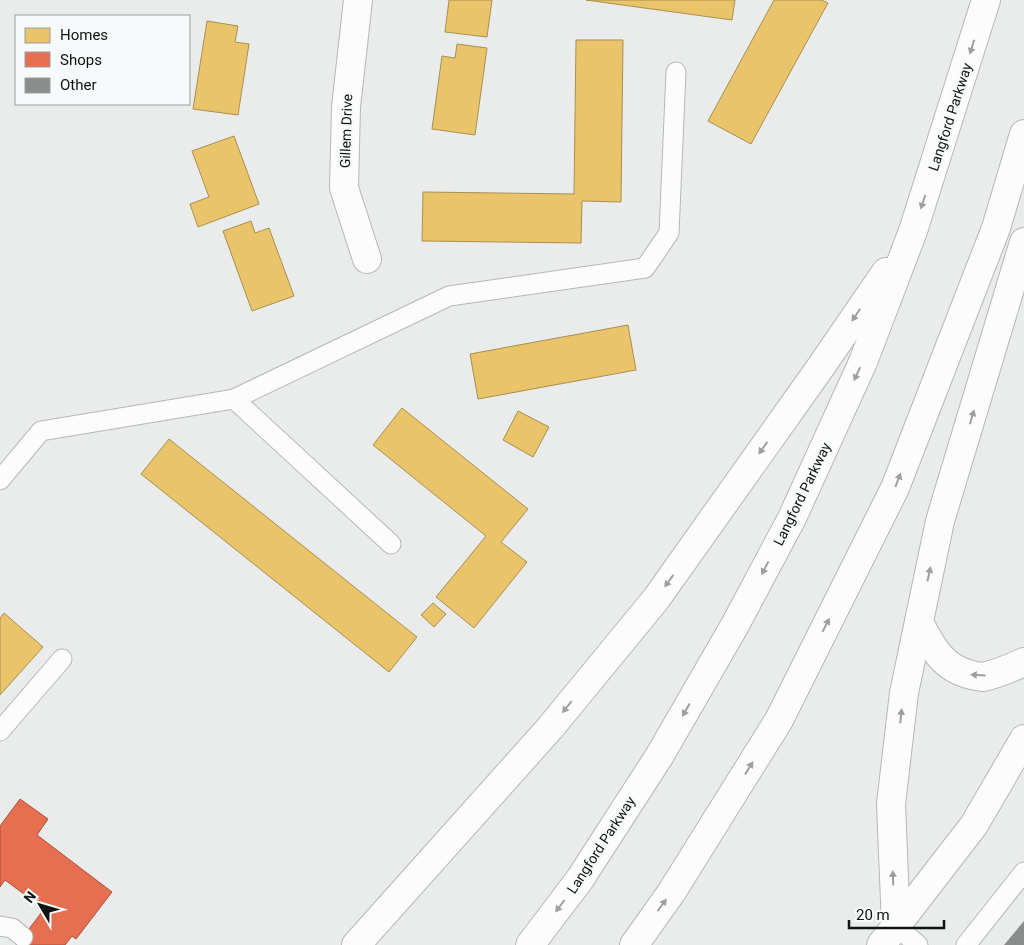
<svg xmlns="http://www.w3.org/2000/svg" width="1024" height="945" viewBox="0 0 1024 945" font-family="Roboto,sans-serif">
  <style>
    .homes { fill: #e9c46a; stroke: #a88f50 }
    .shops { fill: #e76f51; stroke: #a7533e }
    .building { fill: #8b8d8c }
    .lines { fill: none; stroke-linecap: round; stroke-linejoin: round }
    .lane-casing { stroke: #b5b7b6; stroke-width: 21 }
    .street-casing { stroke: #b5b7b6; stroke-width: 30 }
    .secondary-casing { stroke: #b5b7b6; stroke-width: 30 }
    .highway-casing { stroke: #b5b7b6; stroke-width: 30 }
    .lane { stroke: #fcfcfc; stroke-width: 19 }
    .street { stroke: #fcfcfc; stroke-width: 28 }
    .secondary { stroke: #fcfcfc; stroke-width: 28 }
    .highway { stroke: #fcfcfc; stroke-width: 28 }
    .oneway { fill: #9e9e9e }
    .labels { text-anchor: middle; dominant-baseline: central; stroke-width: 5; stroke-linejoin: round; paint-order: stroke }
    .street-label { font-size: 14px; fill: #111212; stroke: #f6fafa }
  </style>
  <rect width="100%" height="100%" fill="#eaeceb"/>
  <!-- homes -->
  <g class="homes">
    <polygon points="449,0 492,0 487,37 445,32"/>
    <polygon points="586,0 735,0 732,20"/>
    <polygon points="774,0 822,0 828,3 751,144 708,121"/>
    <polygon points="207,21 238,26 235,42 249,44 238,115 193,109"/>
    <polygon points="576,40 623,40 621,202 582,201 581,243 422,241 423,192 574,194"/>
    <polygon points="457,44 487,48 475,135 432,129 442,56 455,58"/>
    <polygon points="234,136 259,204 198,227 190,204 209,197 192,151"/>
    <polygon points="251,221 255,233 269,228 294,296 252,311 223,231"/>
    <polygon points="628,325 636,370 478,399 470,354"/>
    <polygon points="402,408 528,509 501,542 527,562 474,628 436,597 486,536 373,445"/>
    <polygon points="518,411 549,427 533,457 503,440"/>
    <polygon points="169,439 417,637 389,672 141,474"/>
    <polygon points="433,603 446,614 434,627 421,615"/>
    <polygon points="4,613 43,647 0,695 0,618"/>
  </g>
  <!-- shops -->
  <polygon class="shops" points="20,799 48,819 37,835 112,892 76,939 72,936 65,945 17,945 44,909 5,880 0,887 0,826"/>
  <!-- building -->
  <polygon class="building" points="1024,921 1024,945 1004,945"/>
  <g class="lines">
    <defs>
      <g id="lane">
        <polyline points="234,399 391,544"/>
        <polyline points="0,480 41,431 234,399 449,296 645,268 669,233 676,72"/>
        <polyline points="0,731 62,659"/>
        <polyline points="0,926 12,928 23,937"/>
        <polyline points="896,926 918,945"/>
        <polyline points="966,945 1024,872"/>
      </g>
      <g id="street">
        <polyline points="358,0 346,107 344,188 367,259"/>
        <polyline points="896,926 974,825 1024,739"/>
      </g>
      <polyline id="secondary" points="881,945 896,926"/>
      <g id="highway">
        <path d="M919,622C931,646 943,669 972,675C976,676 980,677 983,677C997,674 1011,668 1024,662"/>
        <polyline points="896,926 891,804 904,693 940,521 1024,242"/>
        <polyline points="356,945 550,728 656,599 820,368 886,272"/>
        <polyline points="530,945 580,879 660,755 735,625 792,518 863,362 913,231 986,0"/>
        <polyline points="634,945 671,893 779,720 895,488 996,228 1024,134"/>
      </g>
    </defs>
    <!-- lane casing -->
    <use href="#lane" class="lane-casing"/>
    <!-- street casing -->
    <use href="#street" class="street-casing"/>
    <!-- secondary casing -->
    <use href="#secondary" class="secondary-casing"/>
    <!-- highway casing -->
    <use href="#highway" class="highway-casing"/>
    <!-- lane -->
    <use href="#lane" class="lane"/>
    <!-- street -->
    <use href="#street" class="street"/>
    <!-- secondary -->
    <use href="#secondary" class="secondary"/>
    <!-- highway -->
    <use href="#highway" class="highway"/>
  </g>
  <!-- one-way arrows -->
  <defs><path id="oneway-solid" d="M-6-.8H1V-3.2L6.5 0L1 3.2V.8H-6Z" transform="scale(1.25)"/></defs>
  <g class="oneway">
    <use href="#oneway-solid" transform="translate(972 47) rotate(107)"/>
    <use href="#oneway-solid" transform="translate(923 202) rotate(108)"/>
    <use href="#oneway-solid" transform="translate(856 315) rotate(124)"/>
    <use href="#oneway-solid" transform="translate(857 374) rotate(115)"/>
    <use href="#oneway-solid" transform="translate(972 417) rotate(-73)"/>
    <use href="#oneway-solid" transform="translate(763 448) rotate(125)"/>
    <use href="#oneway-solid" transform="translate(898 480) rotate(-69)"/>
    <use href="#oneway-solid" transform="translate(765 568) rotate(118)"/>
    <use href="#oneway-solid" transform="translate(929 574) rotate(-78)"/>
    <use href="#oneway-solid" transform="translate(669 581) rotate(126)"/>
    <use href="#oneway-solid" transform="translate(826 625) rotate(-63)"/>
    <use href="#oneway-solid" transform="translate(978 675) rotate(-177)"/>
    <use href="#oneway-solid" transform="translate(567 707) rotate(129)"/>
    <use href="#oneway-solid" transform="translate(686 710) rotate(120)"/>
    <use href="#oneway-solid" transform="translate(901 716) rotate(-84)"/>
    <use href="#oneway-solid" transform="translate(749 768) rotate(-58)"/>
    <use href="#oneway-solid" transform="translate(893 878) rotate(-92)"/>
    <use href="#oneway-solid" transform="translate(662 905) rotate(-54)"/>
    <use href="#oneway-solid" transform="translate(560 906) rotate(127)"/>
  </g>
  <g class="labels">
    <!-- street labels -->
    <g class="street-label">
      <text transform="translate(950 117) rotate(-72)">Langford Parkway</text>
      <text transform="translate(346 131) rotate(-88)">Gillem Drive</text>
      <text transform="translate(802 494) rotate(-64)">Langford Parkway</text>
      <text transform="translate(601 845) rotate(-57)">Langford Parkway</text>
    </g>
  </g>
  <!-- legend -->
  <rect x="15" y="15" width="175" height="90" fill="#f6fafa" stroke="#9a9d9d"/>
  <rect x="25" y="28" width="25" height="15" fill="#e9c46a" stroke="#9a9d9d"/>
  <text x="60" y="40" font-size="15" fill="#111212">Homes</text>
  <rect x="25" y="52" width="25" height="15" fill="#e76f51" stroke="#9a9d9d"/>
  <text x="60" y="65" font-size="15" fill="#111212">Shops</text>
  <rect x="25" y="78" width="25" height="15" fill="#8b8d8c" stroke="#9a9d9d"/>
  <text x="60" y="90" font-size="15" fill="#111212">Other</text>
  <!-- north arrow -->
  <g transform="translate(40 905) rotate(308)" stroke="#f6fafa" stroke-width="4" paint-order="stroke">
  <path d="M0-4L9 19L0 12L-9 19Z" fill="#111212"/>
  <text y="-8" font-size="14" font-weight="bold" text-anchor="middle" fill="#111212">N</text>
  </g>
  <!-- scale -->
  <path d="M849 920v8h95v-8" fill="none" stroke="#111212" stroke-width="2.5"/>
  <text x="856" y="920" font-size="15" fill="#111212" stroke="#f6fafa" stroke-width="4" paint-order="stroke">20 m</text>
</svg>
